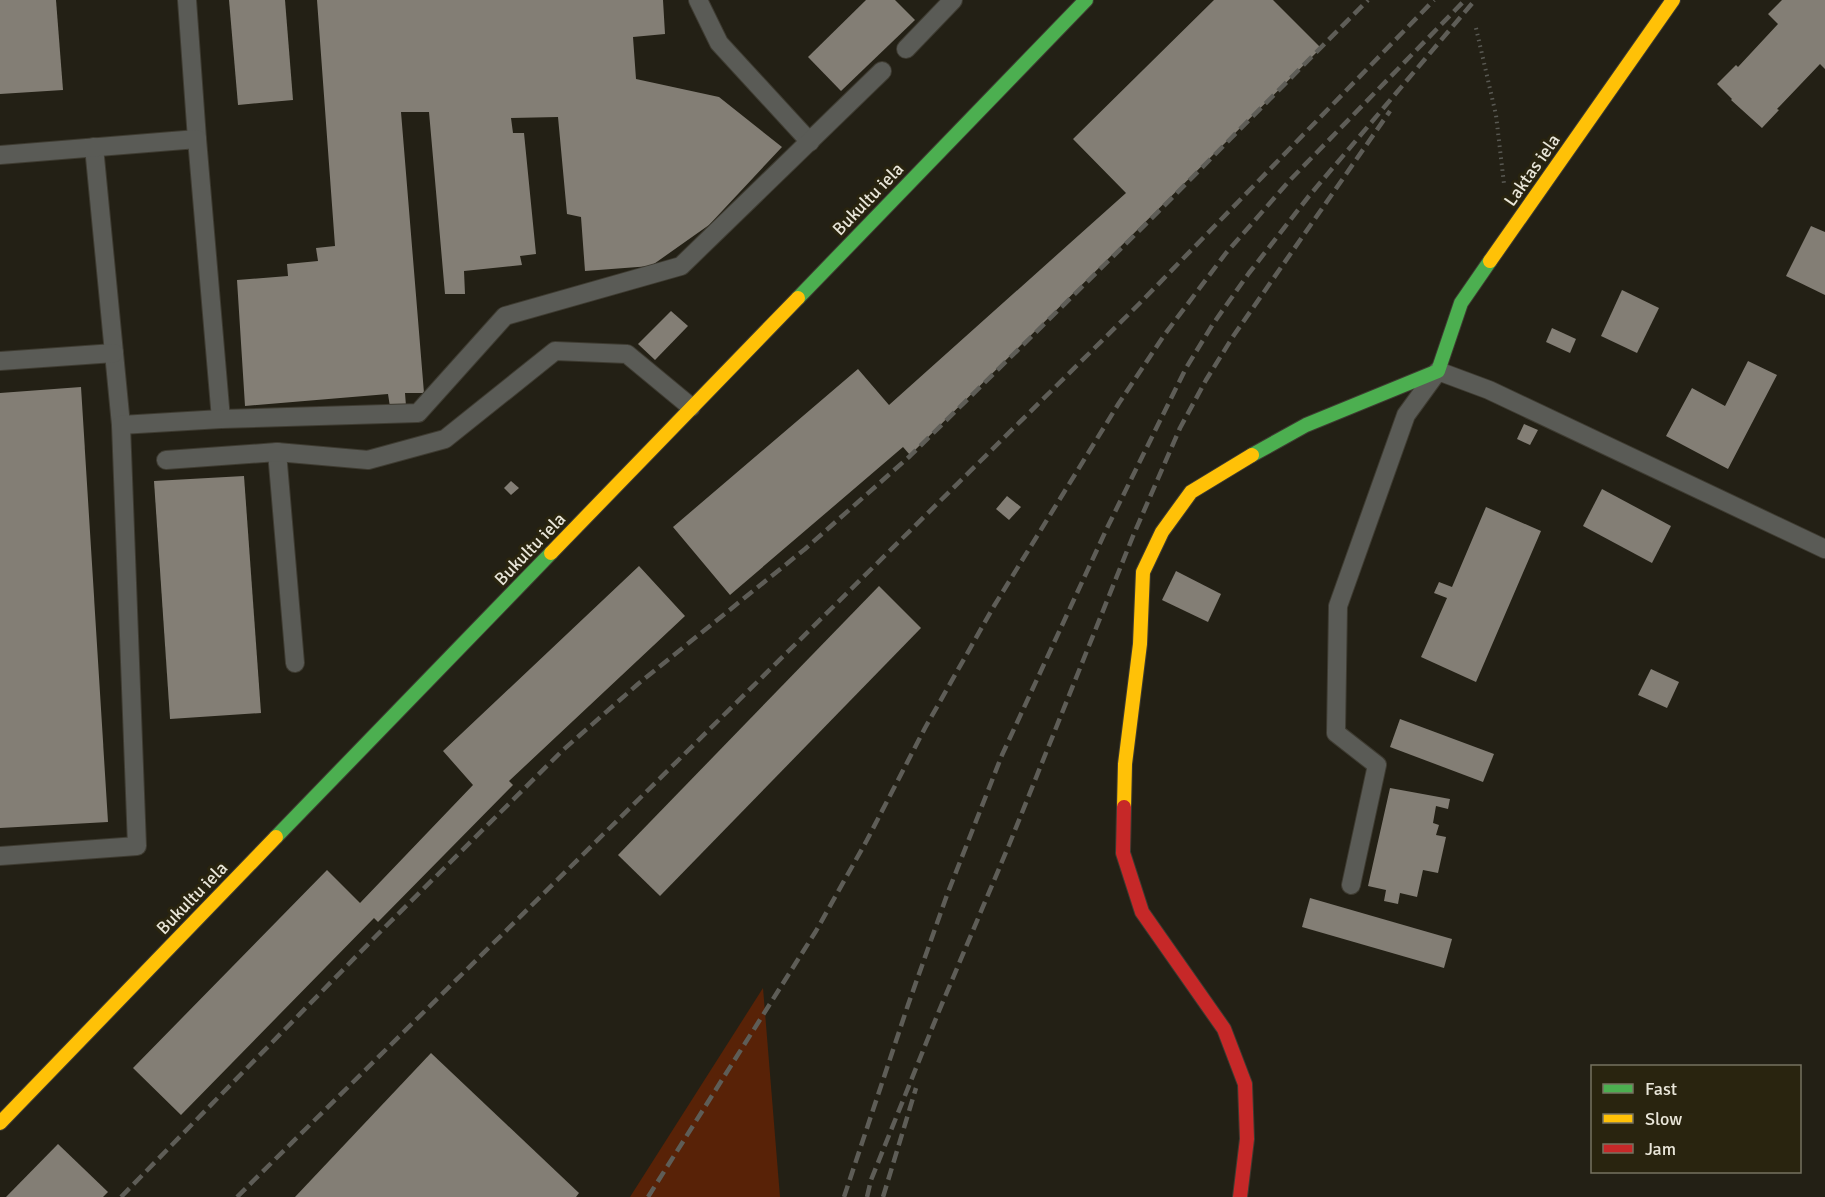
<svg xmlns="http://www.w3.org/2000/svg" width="1825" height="1197" viewBox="0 0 1825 1197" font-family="Signika,sans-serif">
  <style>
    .green { fill: #582207 }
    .building { fill: #837e75 }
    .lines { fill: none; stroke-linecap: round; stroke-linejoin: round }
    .lane-casing { stroke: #3e3b31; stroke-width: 20 }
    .fast-casing { stroke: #3e3b31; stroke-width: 16 }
    .slow-casing { stroke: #3e3b31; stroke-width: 16 }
    .jam-casing { stroke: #3e3b31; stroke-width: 16 }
    .path { stroke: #595953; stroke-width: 4; stroke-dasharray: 1.5 4.5; stroke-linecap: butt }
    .lane { stroke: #5a5b56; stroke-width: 18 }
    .fast { stroke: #4caf50; stroke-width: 14 }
    .slow { stroke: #ffc107; stroke-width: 14 }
    .jam { stroke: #c62828; stroke-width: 14 }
    .rail { stroke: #5e5d57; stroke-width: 4.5; stroke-dasharray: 12 6; stroke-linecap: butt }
    .labels { text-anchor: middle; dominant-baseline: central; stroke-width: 6; stroke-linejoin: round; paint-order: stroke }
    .street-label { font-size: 18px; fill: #e9e6d9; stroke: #29240f }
  </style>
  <rect width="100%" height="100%" fill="#232015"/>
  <!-- green -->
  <polygon class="green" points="763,988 780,1197 630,1197"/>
  <!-- building -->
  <g class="building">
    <polygon points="0,0 56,0 63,90 0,94"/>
    <polygon points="229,0 285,0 293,100 238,105"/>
    <polygon points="317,0 663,0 665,34 633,37 636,79 719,97 782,147 709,225 651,266 585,271 581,217 567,214 558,117 511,118 513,133 524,133 536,254 520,256 522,265 464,271 465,294 445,294 429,112 401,112 424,393 405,393 406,406 390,407 388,394 245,406 237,280 288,276 287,264 318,261 316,248 335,246"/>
    <polygon points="866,0 895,0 915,20 841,91 808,57"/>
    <polygon points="1214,0 1273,0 1321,48 910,455 903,447 730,595 673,527 858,369 889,405 1126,193 1073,139"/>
    <polygon points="1782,0 1825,0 1825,69 1820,64 1777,109 1779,110 1762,128 1731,100 1732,99 1717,84 1736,65 1738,67 1778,24 1768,14"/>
    <polygon points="1811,226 1825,232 1825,295 1786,276"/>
    <polygon points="1622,290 1659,308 1637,353 1601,336"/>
    <polygon points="671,311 688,326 655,360 638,344"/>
    <polygon points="1552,328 1576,339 1570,353 1546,342"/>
    <polygon points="1748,361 1777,375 1728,469 1666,436 1692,388 1725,406"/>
    <polygon points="81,387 108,822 0,828 0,393"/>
    <polygon points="1524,424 1538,430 1530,445 1517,439"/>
    <polygon points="244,476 261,713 170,719 154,481"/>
    <polygon points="511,481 519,488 511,495 504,488"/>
    <polygon points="1602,489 1671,526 1652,563 1583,526"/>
    <polygon points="1007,496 1021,507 1009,520 996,509"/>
    <polygon points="1486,507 1541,531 1476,682 1421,657 1447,598 1434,593 1439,582 1452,587"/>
    <polygon points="639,566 685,616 509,781 513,785 378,922 374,918 181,1115 133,1068 327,870 360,903 473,785 443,751"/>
    <polygon points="1176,571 1221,594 1208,622 1162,600"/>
    <polygon points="879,586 921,628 660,896 618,855"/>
    <polygon points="1651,669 1679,682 1667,708 1638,695"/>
    <polygon points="1400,719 1494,754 1483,782 1390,747"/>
    <polygon points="1390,788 1450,799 1448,809 1436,806 1433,823 1439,825 1436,835 1446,837 1438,873 1423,870 1417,897 1400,893 1398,904 1384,901 1386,890 1368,886"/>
    <polygon points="1310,898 1452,939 1444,968 1302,927"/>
    <polygon points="431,1053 579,1193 576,1197 295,1197"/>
    <polygon points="58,1144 108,1192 103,1197 6,1197"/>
  </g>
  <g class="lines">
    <defs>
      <g id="lane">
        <polyline points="187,0 197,139"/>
        <polyline points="698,0 719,43 810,142"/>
        <polyline points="906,49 953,0"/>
        <polyline points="94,147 121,425"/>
        <polyline points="0,155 197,139 221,419"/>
        <polyline points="0,361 114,353"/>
        <polyline points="277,452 295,663"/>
        <polyline points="166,460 277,452 368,460 445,439 555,351 627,354 691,407"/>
        <polyline points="0,856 137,846 121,425 221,419 418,413 505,316 681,266 882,71"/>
        <polyline points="1351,885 1377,765 1336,733 1338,606 1406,415 1438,371 1489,390 1825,549"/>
      </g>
      <g id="fast">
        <polyline points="798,298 1086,0"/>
        <polyline points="1252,455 1306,425 1438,371 1461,303 1490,261"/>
        <polyline points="276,837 551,553"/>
      </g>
      <g id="slow">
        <polyline points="1490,261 1673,0"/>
        <polyline points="551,553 798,298"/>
        <polyline points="1124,807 1125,764 1140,644 1143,572 1162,532 1191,492 1252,455"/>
        <polyline points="0,1123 276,837"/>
      </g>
      <polyline id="jam" points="1124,807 1123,853 1142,912 1224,1029 1245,1084 1247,1139 1240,1197"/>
    </defs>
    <!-- lane casing -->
    <use href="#lane" class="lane-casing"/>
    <!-- fast casing -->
    <use href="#fast" class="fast-casing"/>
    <!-- slow casing -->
    <use href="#slow" class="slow-casing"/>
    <!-- jam casing -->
    <use href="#jam" class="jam-casing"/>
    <!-- path -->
    <polyline class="path" points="1476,28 1496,115 1504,184"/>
    <!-- lane -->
    <use href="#lane" class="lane"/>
    <!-- fast -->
    <use href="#fast" class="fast"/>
    <!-- slow -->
    <use href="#slow" class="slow"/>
    <!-- jam -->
    <use href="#jam" class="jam"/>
    <!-- rail -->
    <g class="rail">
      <polyline points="121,1197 378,934 563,750 638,684 805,549 910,456 1152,218 1368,0"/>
      <polyline points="237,1197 1139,304 1434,0"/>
      <polyline points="648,1197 816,931 867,840 925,728 994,606 1119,403 1165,334 1226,253 1291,179 1465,0"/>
      <polyline points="844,1197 908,1005 947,895 1002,755 1108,526 1186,368 1213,324 1249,273 1309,196 1475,0"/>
      <polyline points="867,1197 871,1180 939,1011 1009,845 1133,536 1180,428 1206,380 1234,335 1390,111"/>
      <polyline points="883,1197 916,1088"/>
    </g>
  </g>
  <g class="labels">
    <!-- street labels -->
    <g class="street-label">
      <text transform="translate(1532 170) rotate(-55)">Laktas iela</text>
      <text transform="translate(868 199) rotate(-46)">Bukultu iela</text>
      <text transform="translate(530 549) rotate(-46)">Bukultu iela</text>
      <text transform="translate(192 898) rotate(-46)">Bukultu iela</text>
    </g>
  </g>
  <!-- legend -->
  <rect x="1591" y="1065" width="210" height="108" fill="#29240f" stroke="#767260" stroke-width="1.5"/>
  <rect x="1603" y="1084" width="30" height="9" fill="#4caf50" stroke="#767260" stroke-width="1.5"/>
  <text x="1645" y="1095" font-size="18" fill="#e9e6d9">Fast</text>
  <rect x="1603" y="1114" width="30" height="9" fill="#ffc107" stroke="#767260" stroke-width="1.5"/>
  <text x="1645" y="1125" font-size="18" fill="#e9e6d9">Slow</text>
  <rect x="1603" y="1144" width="30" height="9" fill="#c62828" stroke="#767260" stroke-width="1.5"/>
  <text x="1645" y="1155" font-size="18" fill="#e9e6d9">Jam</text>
</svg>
